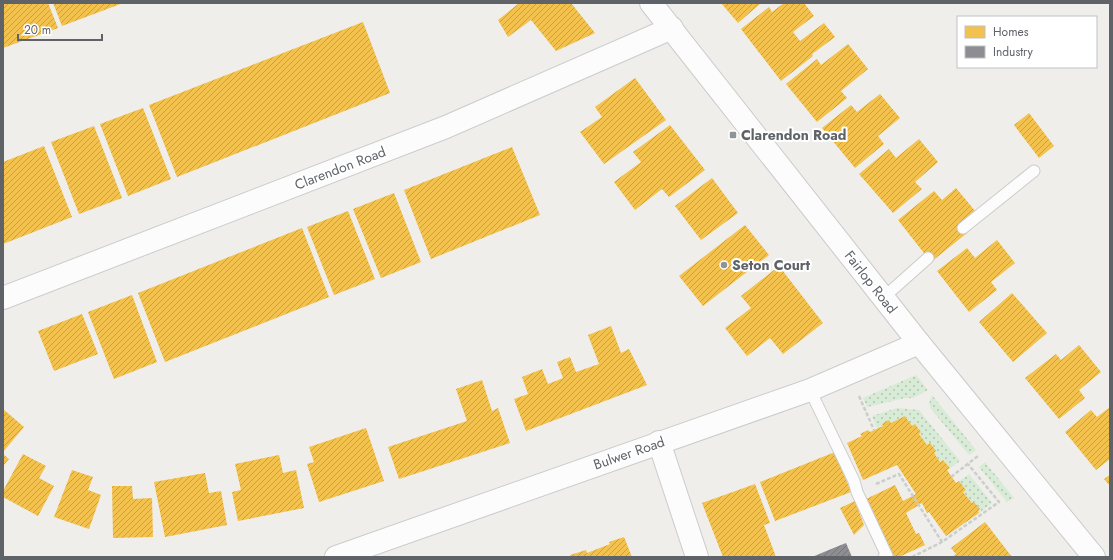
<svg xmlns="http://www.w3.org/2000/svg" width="1113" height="560" viewBox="0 0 1113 560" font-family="Jost,sans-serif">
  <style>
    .grass { fill: url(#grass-dots) }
    .homes { fill: url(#homes-hatch) }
    .industry { fill: url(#industry-hatch) }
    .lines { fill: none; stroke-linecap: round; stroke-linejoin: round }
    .lane-casing { stroke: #cbcccc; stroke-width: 13 }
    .street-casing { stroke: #cbcccc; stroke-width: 24 }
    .secondary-casing { stroke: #cacacb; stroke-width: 24 }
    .path { stroke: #cacfcc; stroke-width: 2.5; stroke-dasharray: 4 2; stroke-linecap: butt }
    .lane { stroke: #fdfcfc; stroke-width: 11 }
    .street { stroke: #fdfcfc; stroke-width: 22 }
    .secondary { stroke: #fdfcfc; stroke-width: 22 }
    .poi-dot { fill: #919496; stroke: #fff; stroke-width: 1.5 }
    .labels { text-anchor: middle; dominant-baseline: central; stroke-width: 4; stroke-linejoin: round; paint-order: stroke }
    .poi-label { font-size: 14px; font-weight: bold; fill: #5f6368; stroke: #fff; text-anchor: start }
    .street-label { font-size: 14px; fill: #5f6368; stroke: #fff }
  </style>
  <defs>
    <pattern id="grass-dots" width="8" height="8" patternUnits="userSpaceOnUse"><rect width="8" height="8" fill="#d8ebd6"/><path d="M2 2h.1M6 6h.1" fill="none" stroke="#b2c2b1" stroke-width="1.8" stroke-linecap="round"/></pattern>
    <pattern id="homes-hatch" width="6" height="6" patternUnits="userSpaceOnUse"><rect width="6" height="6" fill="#f2c14e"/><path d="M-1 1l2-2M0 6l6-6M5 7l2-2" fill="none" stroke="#c7a045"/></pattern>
    <pattern id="industry-hatch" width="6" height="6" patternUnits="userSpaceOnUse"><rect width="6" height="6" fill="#8d8d92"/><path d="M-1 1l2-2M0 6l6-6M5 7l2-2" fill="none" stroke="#76777b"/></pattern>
  </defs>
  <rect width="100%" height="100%" fill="#efeeea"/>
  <!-- grass -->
  <g class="grass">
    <polygon points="916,375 928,390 913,398 905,398 867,407 863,398"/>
    <polygon points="932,395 976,450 969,455 931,409 929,404"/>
    <polygon points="897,408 919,410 960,461 950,468 943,460 940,462 934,453 936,451 930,443 927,445 919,434 921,432 915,424 912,426 905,416 891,423 889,420 877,429 872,416"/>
    <polygon points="985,462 1014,498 1007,502 979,467"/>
    <polygon points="969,474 992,503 979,513 978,511 980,509 974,502 972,503 963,492 966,490 959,481"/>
  </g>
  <!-- homes -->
  <g class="homes">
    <polygon points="3,3 48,3 58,28 3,48"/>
    <polygon points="53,3 123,3 62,26"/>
    <polygon points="517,3 571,3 595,33 556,51 531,20 508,37 498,20 518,4"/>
    <polygon points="721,3 761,3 738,23"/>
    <polygon points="784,3 804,3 814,16 793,32 800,41 824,23 835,37 812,54 813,56 781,81 741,29 769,7 772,12"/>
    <polygon points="363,22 390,93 177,177 149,105"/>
    <polygon points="848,44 868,69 841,91 847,98 817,122 786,84 817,59 821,65"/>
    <polygon points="635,78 666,120 604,164 580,132 602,117 595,107"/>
    <polygon points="880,94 900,118 878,136 884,144 855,168 822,128 851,105 857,112"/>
    <polygon points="143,108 171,179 128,196 100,124"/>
    <polygon points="1029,113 1054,146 1039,158 1014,125"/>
    <polygon points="670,125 705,170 669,197 662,189 635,210 614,182 641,162 633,152"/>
    <polygon points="94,126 122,198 79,214 51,142"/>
    <polygon points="919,139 938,162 915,182 922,189 893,213 859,174 889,149 896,158"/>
    <polygon points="44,146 72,217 3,244 3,162"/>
    <polygon points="512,147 540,215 431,259 404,190"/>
    <polygon points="712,178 738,213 701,240 675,206"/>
    <polygon points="956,188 976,212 960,224 967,233 931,262 898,220 934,191 942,200"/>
    <polygon points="394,193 421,262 381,278 353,209"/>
    <polygon points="348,211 375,279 334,295 307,227"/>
    <polygon points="745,225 769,255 703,306 679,276"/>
    <polygon points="302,228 329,297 165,362 138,293"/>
    <polygon points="997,240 1015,263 991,282 997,290 969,312 937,271 967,248 975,258"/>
    <polygon points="779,266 823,323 783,354 770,338 747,356 725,328 751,308 741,296"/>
    <polygon points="1012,293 1047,333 1013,362 979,322"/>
    <polygon points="132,295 157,362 114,379 88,312"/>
    <polygon points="82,314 98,354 54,371 38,331"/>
    <polygon points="611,326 621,353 629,349 647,385 526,431 514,399 528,394 522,377 542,369 548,384 563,378 557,362 570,357 576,372 599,364 588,335"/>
    <polygon points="1079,345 1101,372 1079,390 1085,398 1059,419 1025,378 1056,354 1061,360"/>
    <polygon points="482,380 492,411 498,408 510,443 399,479 388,447 467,421 456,389"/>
    <polygon points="1110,407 1110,459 1096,470 1065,432 1091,410 1097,417"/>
    <polygon points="3,409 24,427 3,452"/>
    <polygon points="905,416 912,426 915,424 921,432 919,434 927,445 930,443 936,451 934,453 940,462 943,460 950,468 947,470 956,483 959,481 966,490 963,492 972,503 974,502 980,509 978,511 979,513 946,536 929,512 927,513 922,503 906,513 916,534 919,533 925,545 899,557 893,557 864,500 895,485 903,501 916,494 897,465 863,480 847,443 862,436 860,434 868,430 870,432 883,426 882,424 889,420 891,423"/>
    <polygon points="366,428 384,481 319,502 307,464 314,462 309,447"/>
    <polygon points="835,452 851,492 775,521 760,482"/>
    <polygon points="3,454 9,459 3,466"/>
    <polygon points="23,454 46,466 39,478 54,486 38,516 3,497 3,491"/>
    <polygon points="279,455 283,473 296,470 304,508 238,521 232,492 241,490 235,464"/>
    <polygon points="72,470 93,477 88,490 101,495 89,529 54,517"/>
    <polygon points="205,473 209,493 221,491 227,525 165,537 154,482"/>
    <polygon points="1110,475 1110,486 1104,479"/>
    <polygon points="755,484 770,523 764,525 776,557 723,557 702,503"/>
    <polygon points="112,486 132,486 133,499 152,498 153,537 113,538"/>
    <polygon points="855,501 864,525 854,535 840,508"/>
    <polygon points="985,522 1012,557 952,557 956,554 951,548"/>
    <polygon points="624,537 632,557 571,557 570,555 586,550 587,553 610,544 609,542"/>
  </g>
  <!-- industry -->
  <polygon class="industry" points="846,543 852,557 812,557 836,547"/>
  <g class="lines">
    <defs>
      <g id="lane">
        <polyline points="963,228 1034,171"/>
        <polyline points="883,298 928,258"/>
        <polyline points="810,390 854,481 857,492 887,556 884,557"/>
      </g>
      <g id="street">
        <polyline points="3,298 446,127 672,28"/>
        <polyline points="659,442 697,557"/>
        <polyline points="336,557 810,390 919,343"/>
      </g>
      <polyline id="secondary" points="651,3 919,343 1094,557"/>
    </defs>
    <!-- lane casing -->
    <use href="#lane" class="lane-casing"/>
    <!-- street casing -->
    <use href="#street" class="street-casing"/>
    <!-- secondary casing -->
    <use href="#secondary" class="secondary-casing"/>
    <!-- path -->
    <g class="path">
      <polyline points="859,396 874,430"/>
      <polyline points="951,477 978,456"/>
      <polyline points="876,484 899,474 942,542"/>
      <polyline points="912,557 942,542 999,502 968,464"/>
    </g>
    <!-- lane -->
    <use href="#lane" class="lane"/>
    <!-- street -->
    <use href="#street" class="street"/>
    <!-- secondary -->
    <use href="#secondary" class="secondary"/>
  </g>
  <!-- markers -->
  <g class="poi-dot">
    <rect x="729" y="131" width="8" height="8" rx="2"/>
    <circle cx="724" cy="265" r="4"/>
  </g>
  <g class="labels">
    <!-- poi labels -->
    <g class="poi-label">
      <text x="741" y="135">Clarendon Road</text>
      <text x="732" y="265">Seton Court</text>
    </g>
    <!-- street labels -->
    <g class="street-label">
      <text transform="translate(340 168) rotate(-21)">Clarendon Road</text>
      <text transform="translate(871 282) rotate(52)">Fairlop Road</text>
      <text transform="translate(629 453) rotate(-19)">Bulwer Road</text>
    </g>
  </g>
  <!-- border -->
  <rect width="1113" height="560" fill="none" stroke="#5f6368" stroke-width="8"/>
  <!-- legend -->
  <rect x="957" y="16" width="140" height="52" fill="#ffffff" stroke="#bfc1c3"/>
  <rect x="965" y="26" width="20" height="12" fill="#f2c14e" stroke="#bfc1c3"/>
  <text x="993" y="36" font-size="12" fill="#5f6368">Homes</text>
  <rect x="965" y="46" width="20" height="12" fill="#8d8d92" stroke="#bfc1c3"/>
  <text x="993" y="56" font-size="12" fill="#5f6368">Industry</text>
  <!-- scale -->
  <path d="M18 34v6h84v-6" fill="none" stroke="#5f6368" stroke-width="2"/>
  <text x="24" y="34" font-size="12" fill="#5f6368" stroke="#ffffff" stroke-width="3" paint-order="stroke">20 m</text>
</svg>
